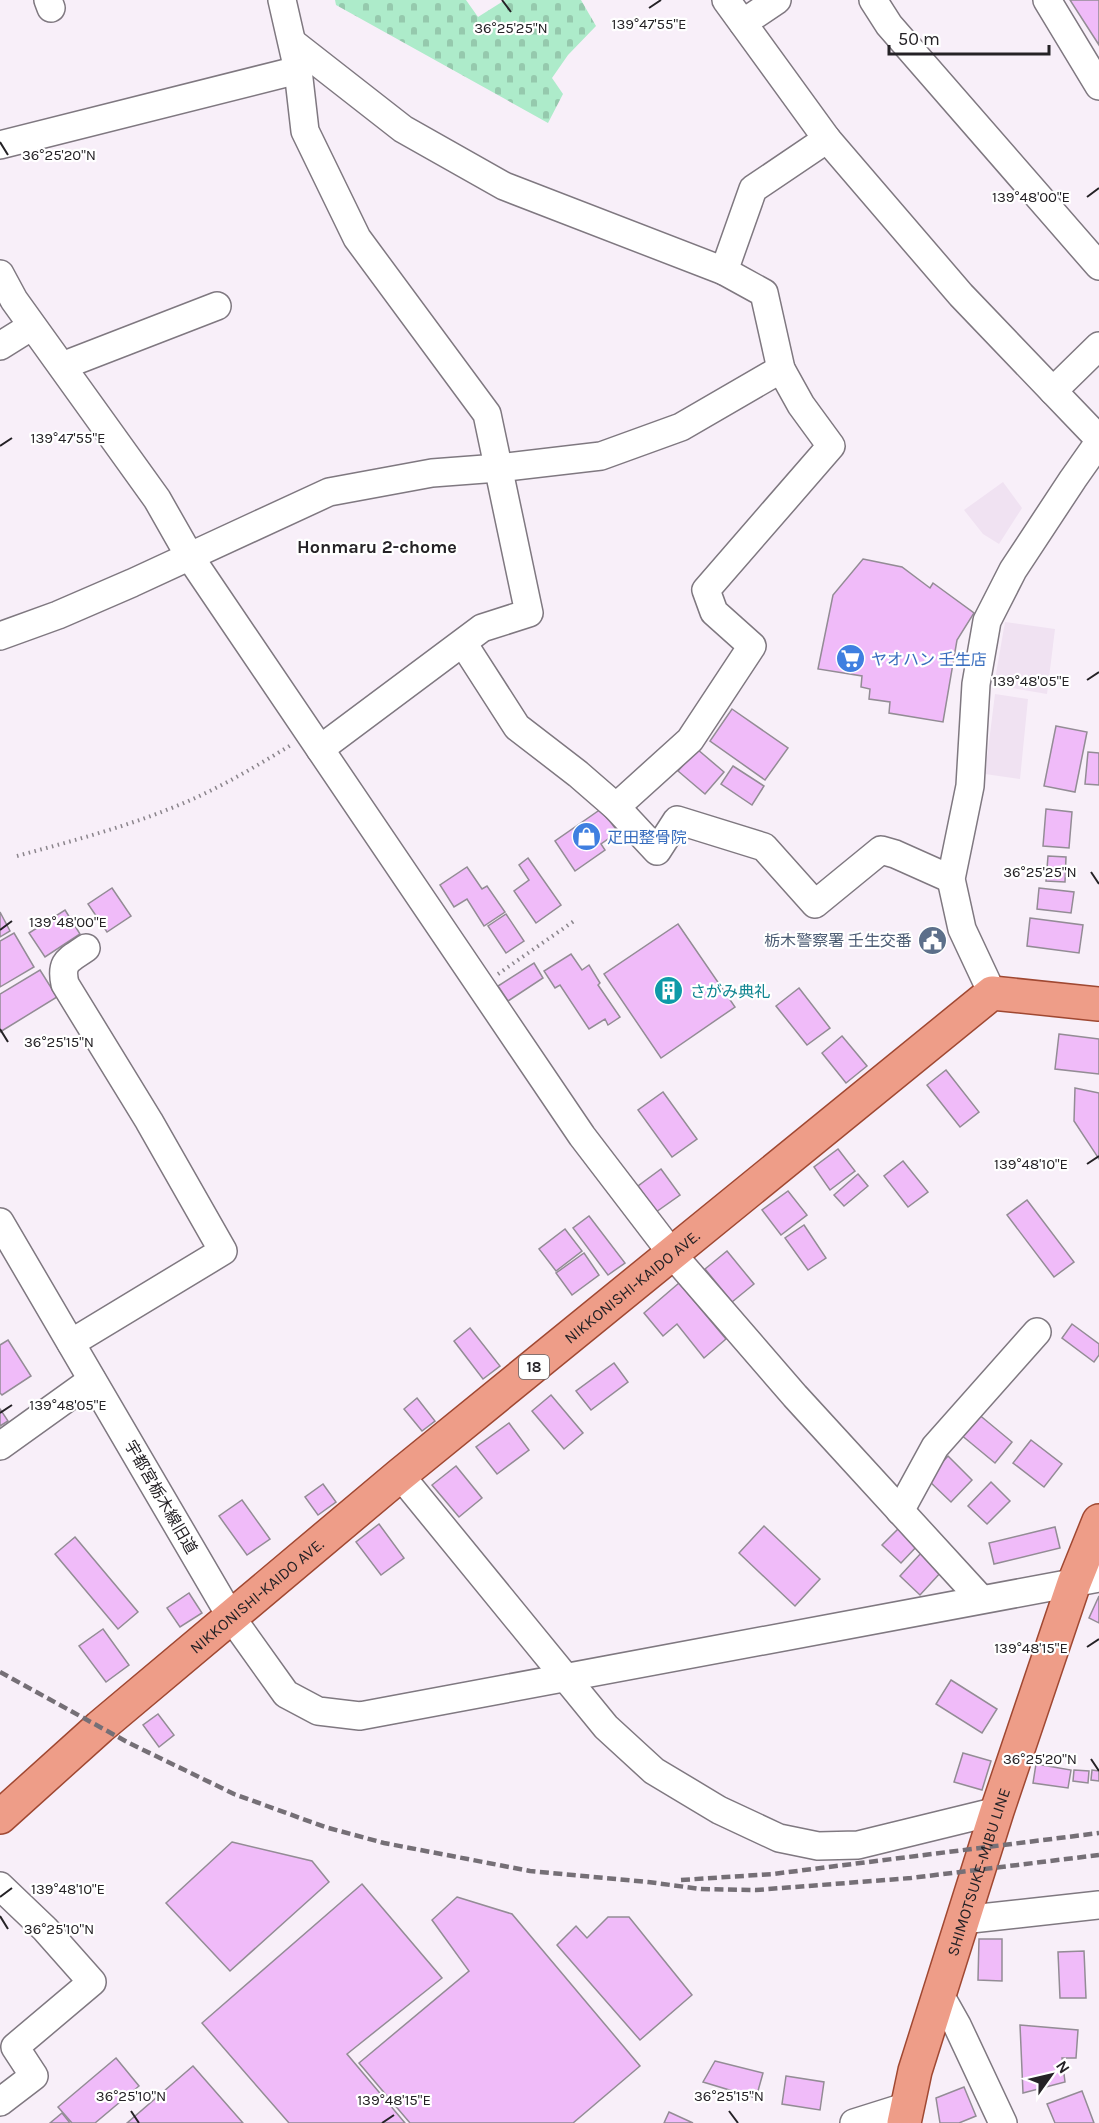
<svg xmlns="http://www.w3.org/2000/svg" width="1099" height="2123" viewBox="0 0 1099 2123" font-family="Karla,'Noto Sans JP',sans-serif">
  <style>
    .built { fill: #f0e2f2 }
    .cemetery { fill: url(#cemetery-stones) }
    .building { fill: #f0bbf9; stroke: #938c95; stroke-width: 1.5 }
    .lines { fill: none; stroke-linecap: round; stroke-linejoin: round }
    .minor-casing { stroke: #7f7880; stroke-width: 30 }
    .major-casing { stroke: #a04832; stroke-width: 36 }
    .path { stroke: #8b858c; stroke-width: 4; stroke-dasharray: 1.5 4.5; stroke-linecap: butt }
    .minor { stroke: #fff; stroke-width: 27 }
    .major { stroke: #ee9d88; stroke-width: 33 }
    .rail { stroke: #756f76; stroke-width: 4.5; stroke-dasharray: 9 4.5; stroke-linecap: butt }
    .ticks { fill: none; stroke: #252226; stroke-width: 2 }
    .labels { text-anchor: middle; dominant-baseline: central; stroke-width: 4.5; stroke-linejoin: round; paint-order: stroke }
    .shield { fill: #fff; stroke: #666467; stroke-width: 1.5 }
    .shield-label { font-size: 15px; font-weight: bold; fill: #252226 }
    .shop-label { font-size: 16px; fill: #366cbe; stroke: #fff; text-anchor: start }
    .service-label { font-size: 16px; fill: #4e5e75; stroke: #fff; text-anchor: end }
    .culture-label { font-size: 16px; fill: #0d838f; stroke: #fff; text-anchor: start }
    .street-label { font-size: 16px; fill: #252226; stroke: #fff }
    .neighbourhood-label { font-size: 18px; font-weight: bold; fill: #252226; stroke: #fff }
    .ticks-label { font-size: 15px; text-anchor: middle; fill: #252226; stroke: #fff; stroke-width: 4.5; stroke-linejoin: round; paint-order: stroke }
  </style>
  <defs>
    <pattern id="cemetery-stones" width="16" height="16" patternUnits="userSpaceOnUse" patternTransform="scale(1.5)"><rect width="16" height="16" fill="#adebca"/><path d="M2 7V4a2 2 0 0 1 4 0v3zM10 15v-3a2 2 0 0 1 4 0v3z" fill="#95c9ad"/></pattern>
  </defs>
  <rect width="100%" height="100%" fill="#f8eff9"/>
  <!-- built -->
  <g class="built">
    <polygon points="1003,482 1022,508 999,544 983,534 964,510"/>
    <polygon points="1005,622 1055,629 1047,694 994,685"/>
    <polygon points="995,694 1028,699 1020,779 985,774"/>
  </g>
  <!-- cemetery -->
  <polygon class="cemetery" points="335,0 466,0 478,17 505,0 581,0 596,26 568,55 552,78 563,94 548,123 336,5"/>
  <!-- building -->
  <g class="building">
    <polygon points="1070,0 1099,0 1099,45"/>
    <polygon points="863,559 902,567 930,588 933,583 974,613 957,640 943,722 889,713 890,702 869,699 870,689 861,687 862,676 818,669 833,595"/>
    <polygon points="732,709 788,748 765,780 710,741"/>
    <polygon points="1056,726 1087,732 1075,792 1044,786"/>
    <polygon points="697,749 724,772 705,794 678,771"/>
    <polygon points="1088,752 1099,753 1099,785 1085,784"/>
    <polygon points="733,766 764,786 752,805 721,784"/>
    <polygon points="601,809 618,832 601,844 605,850 575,871 555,841"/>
    <polygon points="1046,809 1072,812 1069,848 1043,846"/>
    <polygon points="1048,856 1066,857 1065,882 1046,881"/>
    <polygon points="528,858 561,905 536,923 514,891 529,880 519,865"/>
    <polygon points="467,867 482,889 487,886 505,912 484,926 467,899 454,907 440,885"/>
    <polygon points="112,888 131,916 107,932 88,904"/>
    <polygon points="1039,888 1074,892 1071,913 1037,909"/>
    <polygon points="65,910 80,934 45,957 29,933"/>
    <polygon points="0,912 10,931 0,937"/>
    <polygon points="506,914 524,941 506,953 488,926"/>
    <polygon points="1030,918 1083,925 1079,953 1027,946"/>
    <polygon points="678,924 735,1007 661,1058 604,974"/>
    <polygon points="14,933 34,967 0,987 0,941"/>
    <polygon points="571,954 582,970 589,965 600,983 598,985 620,1017 608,1025 605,1019 589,1029 560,985 555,988 544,971"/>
    <polygon points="534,963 543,978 508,1001 498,986"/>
    <polygon points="40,970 57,997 0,1032 0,994"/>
    <polygon points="799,988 830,1028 807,1045 776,1006"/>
    <polygon points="1059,1034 1099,1039 1099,1074 1055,1069"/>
    <polygon points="842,1036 867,1066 846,1083 822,1053"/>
    <polygon points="946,1070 979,1112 960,1127 927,1085"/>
    <polygon points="1075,1088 1099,1093 1099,1159 1074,1121"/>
    <polygon points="663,1092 697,1139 672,1157 638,1110"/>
    <polygon points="838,1149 855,1171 830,1190 814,1167"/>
    <polygon points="903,1161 928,1192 908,1207 884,1176"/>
    <polygon points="661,1169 680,1195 656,1212 638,1186"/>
    <polygon points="858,1174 868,1186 844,1206 834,1195"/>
    <polygon points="788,1191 807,1215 781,1235 762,1210"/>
    <polygon points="1027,1200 1074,1262 1054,1277 1007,1215"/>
    <polygon points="589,1216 625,1263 608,1275 573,1228"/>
    <polygon points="804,1225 826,1258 808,1270 785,1238"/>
    <polygon points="565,1229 582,1251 556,1271 539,1249"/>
    <polygon points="727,1251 754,1284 732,1302 705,1269"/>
    <polygon points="584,1253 599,1275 572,1295 556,1273"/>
    <polygon points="679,1283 726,1339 704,1358 677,1324 663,1336 644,1313"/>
    <polygon points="1072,1324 1099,1344 1099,1355 1094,1362 1062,1338"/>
    <polygon points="470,1328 500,1366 483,1379 454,1341"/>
    <polygon points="8,1340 31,1376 2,1395 0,1393 0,1345"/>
    <polygon points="614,1363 628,1382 591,1410 576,1391"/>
    <polygon points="551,1395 583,1433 564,1449 532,1411"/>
    <polygon points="417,1398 435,1421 422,1431 404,1409"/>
    <polygon points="0,1409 8,1421 0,1426"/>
    <polygon points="977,1413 1012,1442 995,1463 960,1434"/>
    <polygon points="509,1423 529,1450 497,1474 476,1447"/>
    <polygon points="1031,1440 1062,1464 1044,1487 1013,1463"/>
    <polygon points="948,1456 972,1480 951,1502 927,1479"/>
    <polygon points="456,1466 482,1498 459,1517 432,1485"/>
    <polygon points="991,1482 1010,1501 987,1524 968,1506"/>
    <polygon points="323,1484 336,1502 318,1515 305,1497"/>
    <polygon points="242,1500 270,1539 247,1555 219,1516"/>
    <polygon points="379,1524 404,1558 381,1575 356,1542"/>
    <polygon points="764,1526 820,1579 795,1606 739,1553"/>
    <polygon points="1055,1527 1060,1548 994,1564 989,1543"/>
    <polygon points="899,1528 918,1545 901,1563 882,1545"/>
    <polygon points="75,1537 138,1612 118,1629 55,1554"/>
    <polygon points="922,1552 942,1571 920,1595 900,1576"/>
    <polygon points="189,1593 202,1613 180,1627 167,1608"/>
    <polygon points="1099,1596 1099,1623 1089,1618"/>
    <polygon points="103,1629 129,1665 106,1682 79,1646"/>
    <polygon points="951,1680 997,1709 982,1733 936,1704"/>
    <polygon points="158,1714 174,1735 159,1747 143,1725"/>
    <polygon points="963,1753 991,1761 982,1790 954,1782"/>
    <polygon points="1036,1764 1071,1770 1068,1788 1033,1783"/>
    <polygon points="1074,1770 1089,1771 1088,1783 1073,1781"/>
    <polygon points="1092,1770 1099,1771 1099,1781 1091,1780"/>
    <polygon points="232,1842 312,1861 329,1882 230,1971 166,1903"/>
    <polygon points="362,1884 442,1978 347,2054 405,2123 289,2123 202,2023"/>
    <polygon points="457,1897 512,1914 640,2066 573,2123 410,2123 359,2063 469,1971 432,1920"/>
    <polygon points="608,1917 629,1917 692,1995 640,2040 557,1945 576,1926 587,1938"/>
    <polygon points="979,1939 1002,1939 1002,1981 978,1980"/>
    <polygon points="1084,1951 1086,1998 1060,1998 1058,1952"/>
    <polygon points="1020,2025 1078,2030 1076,2058 1062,2058 1065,2082 1023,2093"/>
    <polygon points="116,2058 139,2086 95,2123 72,2123 58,2107"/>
    <polygon points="715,2061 763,2073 756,2098 703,2082"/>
    <polygon points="193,2066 243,2123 127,2123"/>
    <polygon points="786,2076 824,2082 820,2110 782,2104"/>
    <polygon points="964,2087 976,2116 959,2123 940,2123 936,2098"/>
    <polygon points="1082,2091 1094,2123 1055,2123 1047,2104"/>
    <polygon points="669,2112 693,2123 664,2123"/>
    <polygon points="62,2113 70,2123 50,2123"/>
  </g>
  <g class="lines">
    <defs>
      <g id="minor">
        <polyline points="48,0 51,8"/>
        <polyline points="282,0 298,70 305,131 357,238 487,414 529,613 482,628 320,749"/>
        <polyline points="726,0 827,139 961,295 1099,439"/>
        <polyline points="873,0 889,25 1099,266"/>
        <polyline points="1047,0 1099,86"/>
        <polyline points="743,23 777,0"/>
        <polyline points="293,43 403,129 504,186 724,271 764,293 781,369 801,405 831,446 706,590 714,612 752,646 690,740 616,807"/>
        <polyline points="0,145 298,70"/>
        <polyline points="724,271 753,189 827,139"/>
        <polyline points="0,274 14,300 157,499 190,557 582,1136 673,1255 795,1396 981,1599"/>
        <polyline points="0,346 32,326"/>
        <polyline points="62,366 217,306"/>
        <polyline points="1053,391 1099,346"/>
        <polyline points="0,636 58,615 132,583 329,492 432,473 498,468 601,456 681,427 781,369"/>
        <polyline points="463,643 517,727 578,774 616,807 657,851 677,820 764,847 815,904 881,850 895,854 951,879"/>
        <polyline points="992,993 962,929 951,879 970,786 976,684 987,621 1013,570 1073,479 1099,442"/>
        <polyline points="0,1222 231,1617 286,1694 318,1711 360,1716 1099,1578"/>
        <path d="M71,1343L223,1251L149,1121L65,984C60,961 69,960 86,948"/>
        <polyline points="0,1446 92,1380"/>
        <polyline points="400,1475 606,1727 654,1771 719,1810 779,1838 818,1846 858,1845 997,1811"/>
        <polyline points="900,1511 935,1447 1037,1332"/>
        <polyline points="0,1886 45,1929 92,1982 15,2047 34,2076 0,2102"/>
        <polyline points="962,1920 1099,1905"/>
        <polyline points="939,1993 957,2025 1003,2123"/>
        <polyline points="854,2123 908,2106"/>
      </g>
      <g id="major">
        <path id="s1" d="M0,1817L100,1727L400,1475L992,993L1099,1004"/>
        <path id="s2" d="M904,2123L915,2071L997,1811L1074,1583L1099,1521"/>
      </g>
    </defs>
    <!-- minor casing -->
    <use href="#minor" class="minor-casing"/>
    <!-- major casing -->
    <use href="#major" class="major-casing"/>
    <!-- path -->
    <g class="path">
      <path d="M17,856C72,841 126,827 179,805C218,789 255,767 291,745"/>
      <polyline points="498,974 574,921"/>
    </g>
    <!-- minor -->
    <use href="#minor" class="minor"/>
    <!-- major -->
    <use href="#major" class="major"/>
    <!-- rail -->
    <g class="rail">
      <polyline points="0,1672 129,1743 234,1794 325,1827 384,1843 530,1871 648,1882 701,1889 756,1890 911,1878 1099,1855"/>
      <polyline points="681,1880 773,1874 1099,1833"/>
    </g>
  </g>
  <!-- ticks -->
  <path class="ticks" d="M502,0L511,12M649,8L661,0M0,142L8,155M1087,197L1099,188M0,446L12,438M1087,680L1099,672M1091,872L1099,884M0,930L12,921M0,1029L8,1042M1087,1164L1099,1156M0,1413L12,1405M1087,1647L1099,1639M1091,1759L1099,1771M0,1897L12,1888M0,1916L8,1929M131,2111L139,2123M729,2111L738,2123M382,2123L394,2115"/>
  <!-- icons -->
  <defs>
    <symbol id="supermarket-disc" viewBox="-11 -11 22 22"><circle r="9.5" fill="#3f7fe0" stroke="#fff"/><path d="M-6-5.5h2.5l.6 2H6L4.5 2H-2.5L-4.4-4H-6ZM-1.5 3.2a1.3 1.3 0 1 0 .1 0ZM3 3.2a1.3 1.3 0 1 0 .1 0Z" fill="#fff"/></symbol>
    <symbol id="shop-disc" viewBox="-11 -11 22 22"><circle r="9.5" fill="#3f7fe0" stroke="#fff"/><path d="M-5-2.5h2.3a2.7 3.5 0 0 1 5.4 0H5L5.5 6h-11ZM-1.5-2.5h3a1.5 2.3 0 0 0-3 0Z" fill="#fff"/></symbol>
    <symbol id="civic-disc" viewBox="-11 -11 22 22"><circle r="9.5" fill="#5c6f8a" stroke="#fff"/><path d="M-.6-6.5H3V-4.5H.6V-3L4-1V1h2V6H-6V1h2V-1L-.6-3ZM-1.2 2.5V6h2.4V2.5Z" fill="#fff"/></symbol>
    <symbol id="building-disc" viewBox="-11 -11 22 22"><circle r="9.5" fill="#0f9aa8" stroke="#fff"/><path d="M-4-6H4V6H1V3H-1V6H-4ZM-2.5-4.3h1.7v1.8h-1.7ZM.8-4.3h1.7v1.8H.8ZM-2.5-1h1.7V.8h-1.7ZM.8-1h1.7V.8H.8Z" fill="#fff"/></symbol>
  </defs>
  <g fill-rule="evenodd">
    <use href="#supermarket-disc" x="834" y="642" width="33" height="33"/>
    <use href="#shop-disc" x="570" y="820" width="33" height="33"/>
    <use href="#civic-disc" x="916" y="924" width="33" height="33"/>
    <use href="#building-disc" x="652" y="974" width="33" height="33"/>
  </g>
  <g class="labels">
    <!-- shield labels -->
    <rect class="shield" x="519" y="1355" width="30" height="24" rx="4.5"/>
    <g class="shield-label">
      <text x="534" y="1367">18</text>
    </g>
    <!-- shop labels -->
    <g class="shop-label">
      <text x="871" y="659">ヤオハン 壬生店</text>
      <text x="607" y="837">疋田整骨院</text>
    </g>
    <!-- service labels -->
    <g class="service-label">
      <text x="912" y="940">栃木警察署 壬生交番</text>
    </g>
    <!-- culture labels -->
    <g class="culture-label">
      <text x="690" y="991">さがみ典礼</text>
    </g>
    <!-- street labels -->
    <g class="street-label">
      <text stroke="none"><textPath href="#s1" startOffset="825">NIKKONISHI-KAIDO AVE.</textPath></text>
      <text transform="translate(161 1497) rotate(60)">宇都宮栃木線旧道</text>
      <text stroke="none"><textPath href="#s1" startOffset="339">NIKKONISHI-KAIDO AVE.</textPath></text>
      <text stroke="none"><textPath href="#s2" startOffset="262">SHIMOTSUKE-MIBU LINE</textPath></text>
    </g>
    <!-- neighbourhood labels -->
    <g class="neighbourhood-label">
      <text x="377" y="547">Honmaru 2-chome</text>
    </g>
  </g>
  <g class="ticks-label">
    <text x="649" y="29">139°47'55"E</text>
    <text x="511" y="33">36°25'25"N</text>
    <text x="59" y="160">36°25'20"N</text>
    <text x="1031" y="202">139°48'00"E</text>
    <text x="68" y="443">139°47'55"E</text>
    <text x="1031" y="686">139°48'05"E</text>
    <text x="1040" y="877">36°25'25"N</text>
    <text x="68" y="927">139°48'00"E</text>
    <text x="59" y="1047">36°25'15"N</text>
    <text x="1031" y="1169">139°48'10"E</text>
    <text x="68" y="1410">139°48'05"E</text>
    <text x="1031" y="1653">139°48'15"E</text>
    <text x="1040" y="1764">36°25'20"N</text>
    <text x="68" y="1894">139°48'10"E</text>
    <text x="59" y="1934">36°25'10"N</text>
    <text x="131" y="2101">36°25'10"N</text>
    <text x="729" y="2101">36°25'15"N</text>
    <text x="394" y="2105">139°48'15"E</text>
  </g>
  <!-- north arrow -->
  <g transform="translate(1051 2075) rotate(56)" stroke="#ffffff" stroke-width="4.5" paint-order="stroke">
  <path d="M0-4.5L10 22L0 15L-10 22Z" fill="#252226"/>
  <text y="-9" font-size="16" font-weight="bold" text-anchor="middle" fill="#252226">N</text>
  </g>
  <!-- scale -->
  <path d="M889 45v9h160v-9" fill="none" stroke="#252226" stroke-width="3"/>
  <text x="898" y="45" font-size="18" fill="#252226" stroke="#ffffff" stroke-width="4.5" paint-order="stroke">50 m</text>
</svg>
